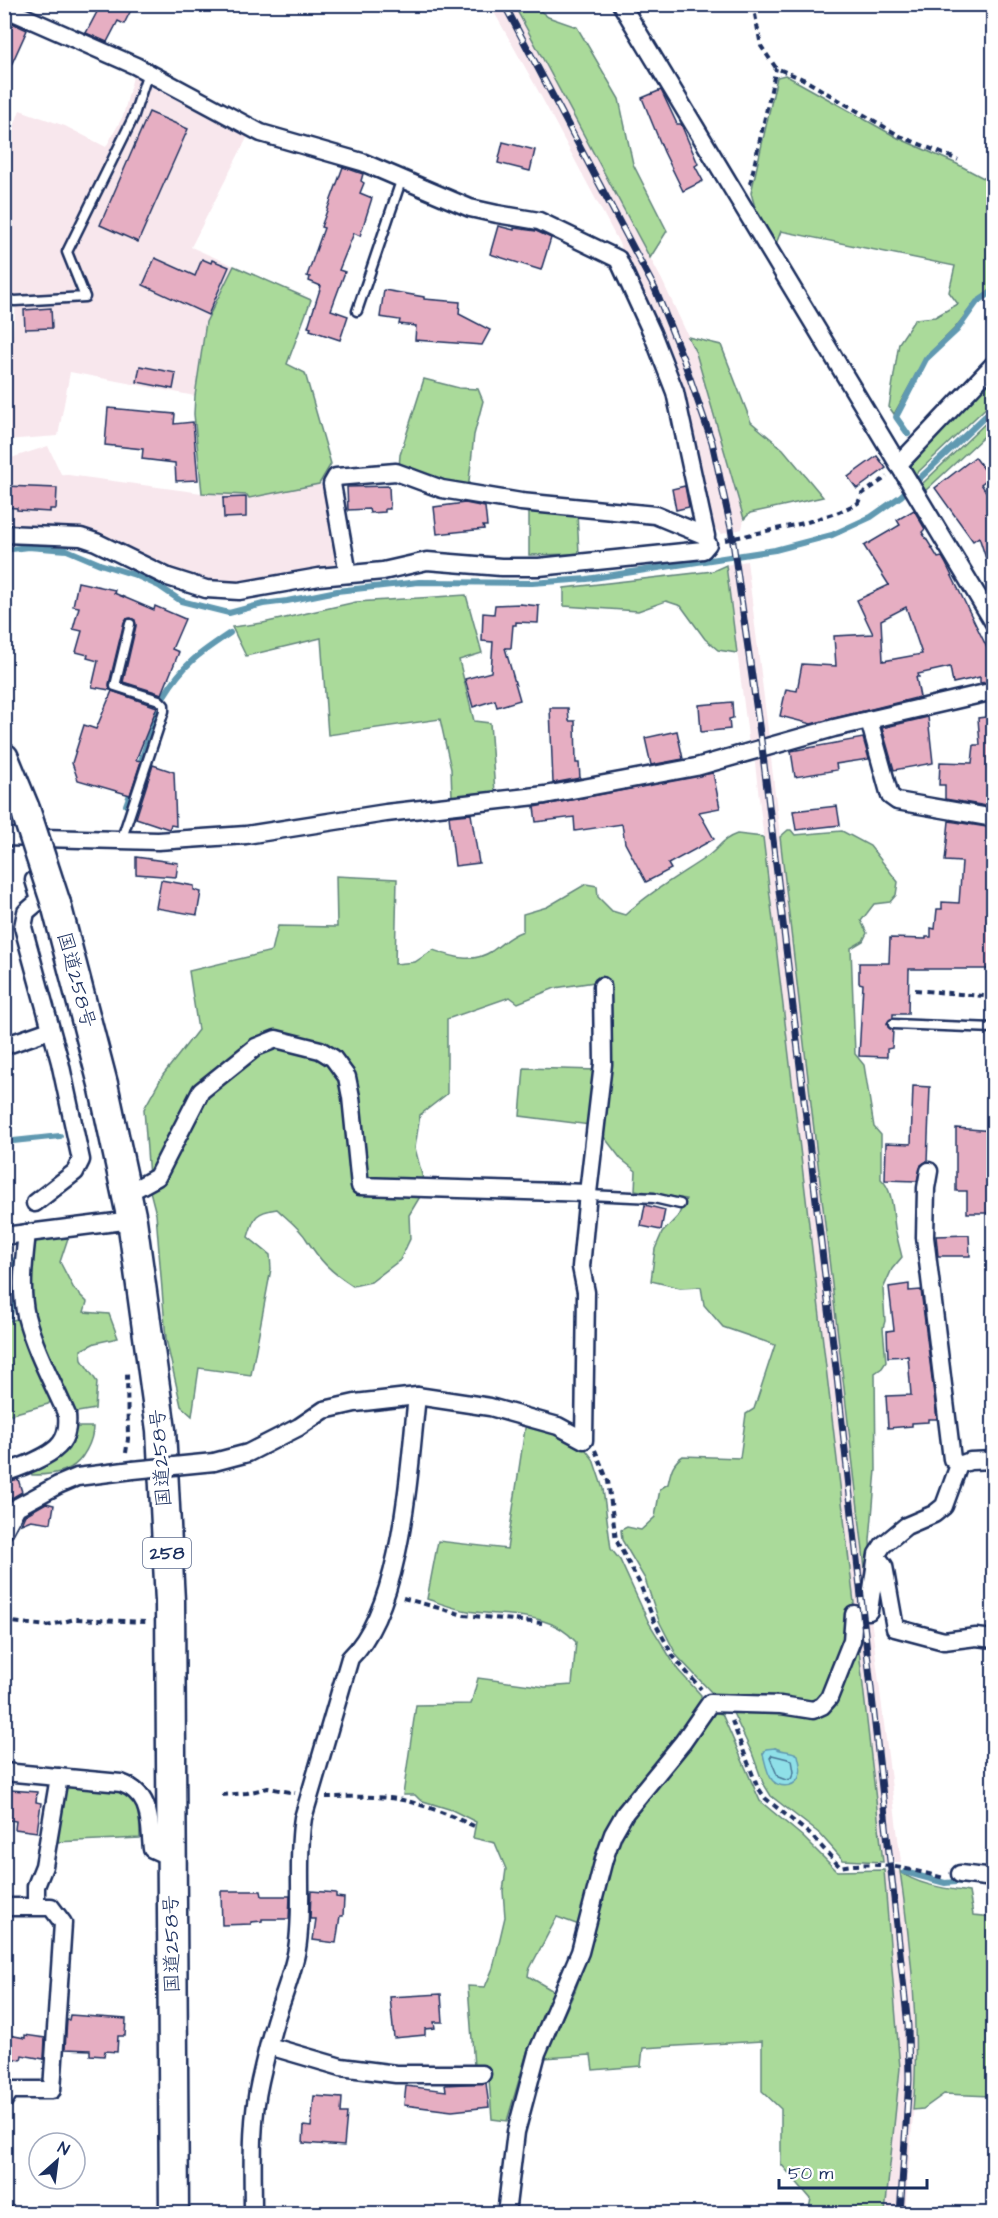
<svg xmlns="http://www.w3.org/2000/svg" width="998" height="2218" viewBox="0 0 998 2218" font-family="'Architects Daughter','Klee One',sans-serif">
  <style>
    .built { fill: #f8e7ed }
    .green { fill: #aada9a; stroke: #62847c; stroke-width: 1.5; fill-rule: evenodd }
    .water { fill: #8fe0e8; stroke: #6199b1; stroke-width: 1.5 }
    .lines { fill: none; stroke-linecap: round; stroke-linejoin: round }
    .shore { stroke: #497695; stroke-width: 1.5 }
    .stream { stroke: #6199b1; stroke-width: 6 }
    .building { fill: #e6aec2; stroke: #1b2f5e; stroke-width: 1.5; fill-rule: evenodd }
    .lane-casing { stroke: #1b2f5e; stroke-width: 13 }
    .street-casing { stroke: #1b2f5e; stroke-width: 21 }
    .highway-casing { stroke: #1b2f5e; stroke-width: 33 }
    .path { stroke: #1b2f5e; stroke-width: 4; stroke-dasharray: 6 4.5; stroke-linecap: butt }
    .lane { stroke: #fff; stroke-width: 8 }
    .street { stroke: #fff; stroke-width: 16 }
    .highway { stroke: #fff; stroke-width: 28 }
    .rail-casing { stroke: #1b2f5e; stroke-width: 7 }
    .rail { stroke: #fff; stroke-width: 4.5; stroke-dasharray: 14; stroke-linecap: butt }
    .street-bridge-casing { stroke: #1b2f5e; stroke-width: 21; stroke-linecap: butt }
    .highway-bridge-casing { stroke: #1b2f5e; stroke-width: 33; stroke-linecap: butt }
    .street-bridge { stroke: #fff; stroke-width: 16 }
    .highway-bridge { stroke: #fff; stroke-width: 28 }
    .labels { text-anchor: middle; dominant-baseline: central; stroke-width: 6; stroke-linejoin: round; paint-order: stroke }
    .shield { fill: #fff; stroke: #5f6d8e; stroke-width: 1.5 }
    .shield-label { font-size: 18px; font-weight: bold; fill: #1b2f5e }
    .street-label { font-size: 20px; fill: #1b2f5e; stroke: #fff }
  </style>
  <rect width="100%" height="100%" fill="#fff"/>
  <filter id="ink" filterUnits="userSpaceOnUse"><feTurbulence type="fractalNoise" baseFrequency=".0167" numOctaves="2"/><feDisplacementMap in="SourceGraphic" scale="12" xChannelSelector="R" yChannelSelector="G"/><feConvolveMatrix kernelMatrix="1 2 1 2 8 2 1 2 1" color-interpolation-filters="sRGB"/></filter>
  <g filter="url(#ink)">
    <!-- built -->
    <g class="built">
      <polygon points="490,5 514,5 662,280 696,353 744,519 742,529 722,534 715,529 683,385 662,330 620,245 535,85"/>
      <polygon points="141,76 249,134 191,247 234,266 206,322 195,396 70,372 58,436 5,440 5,394 17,297 5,294 4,217 11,199 5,196 5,150 20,110 65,126 106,147 123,116 133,77"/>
      <polygon points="48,446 61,474 202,493 248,495 250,498 319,484 325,487 343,569 224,586 173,574 99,538 5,529 5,460"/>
      <polygon points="747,561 769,738 749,744 726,565"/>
      <polygon points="770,750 866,1577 901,1862 883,1862 754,755"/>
      <polygon points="884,1870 900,1871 912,1960 916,2077 905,2213 885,2213 900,2068"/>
    </g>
    <!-- green -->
    <g class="green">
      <polygon points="514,5 533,5 548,17 577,27 619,99 633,164 667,231 650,258"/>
      <polygon points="785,75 898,138 957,164 993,183 993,288 976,301 955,328 925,358 894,414 889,407 899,343 915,319 935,317 958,304 949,292 955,266 781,231 776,244 756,211 751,193 777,77"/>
      <polygon points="234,266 311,300 287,364 305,373 331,464 319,484 249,498 247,495 202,493 194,414 195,396 206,322"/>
      <polygon points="688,337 721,345 751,422 783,449 823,497 750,513 744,519 696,353"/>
      <polygon points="993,375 993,401 915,475 911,466 963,405"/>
      <polygon points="424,379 459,388 478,389 483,401 474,435 468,490 399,468 400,455"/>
      <polygon points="993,416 993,428 925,491 922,484"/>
      <polygon points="529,508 577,512 579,554 529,555"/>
      <polygon points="726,565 737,653 718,650 705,639 681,606 666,601 638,611 564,606 564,588 713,571"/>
      <polygon points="466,595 482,653 459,660 474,721 490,723 495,792 452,797 451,769 440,719 328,735 321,638 246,656 232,627 263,623 356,602"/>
      <path d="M788,830H791L795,835L842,831L870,846L898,882L896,895L890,902L874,904L861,921L867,933L863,941L851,948L855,1054L864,1065L874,1127L881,1135V1179C895,1192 892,1216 896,1233C898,1241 900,1249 902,1257L892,1269L883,1289L885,1321L883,1328L886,1362L882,1368L875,1373L876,1470L870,1540L871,1575L866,1577L780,837Z"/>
      <path d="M737,834L763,837L854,1603L851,1610L848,1638L827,1695L812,1705L718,1698L712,1693L677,1656L659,1621L645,1579L622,1540L621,1530L627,1527L641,1530L655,1517L660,1489L668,1484C671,1471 672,1463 683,1456L740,1458L746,1414L754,1409L775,1345L723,1327L704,1305L701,1287L680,1288L651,1281L655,1249L662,1233L678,1216L686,1199L635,1190L636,1171L621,1159L601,1133L608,980L555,988L518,1003L510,997L447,1019V1094L420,1115L415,1148L423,1179L421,1195L409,1215L410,1239L400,1260L371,1282L353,1286C331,1272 320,1261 307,1240C300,1228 286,1218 277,1209C255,1212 254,1217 248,1237L270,1255L271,1269L251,1375L199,1368L192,1416L181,1406L166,1339L156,1214L150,1191L144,1109L163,1075L198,1030L189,971L272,951L278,926L337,927L336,876L397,879L395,964L415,962L433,950C453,957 472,964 492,951C505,942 507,937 523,931V914L547,907L586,884L597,886L598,897L612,911L625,915C651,891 680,875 708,856C721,847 720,840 737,834Z"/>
      <polygon points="524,1068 597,1070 590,1125 520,1116"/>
      <polygon points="69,1235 60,1262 74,1289 87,1302 84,1312 109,1314 118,1338 95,1343 81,1350 82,1360 97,1382 95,1409 72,1413 41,1346 28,1294 34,1241"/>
      <polygon points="21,1318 54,1398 48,1404 5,1416 5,1322"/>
      <path d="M526,1422L558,1433L583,1446L593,1459L603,1489L611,1549L620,1560L649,1623L678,1670L701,1695V1703L604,1835L599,1848L579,1925L557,1917L529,1970L528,1976L555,1992L554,1999L528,2049L507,2121L492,2119L488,2066H474L468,1986L485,1987L493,1968L505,1917L503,1891L506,1869L495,1843L473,1838L476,1822L452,1810L420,1800L415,1795H403L416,1705L471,1704L478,1678L545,1687L572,1685L576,1642C549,1610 505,1617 468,1611C454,1609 440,1603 427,1599L438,1541L507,1549Z"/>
      <path d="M73,1427H93C93,1441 83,1461 70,1468C59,1474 45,1475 32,1475L29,1469Z"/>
      <path d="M857,1633L883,1862L843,1860L820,1834L771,1796L763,1783L752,1753L733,1713L735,1709L817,1714ZM775,1748L783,1752L775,1783L770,1776L763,1754Z"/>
      <polygon points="710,1711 722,1714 760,1801 802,1836 837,1871 884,1870 900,2068 885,2213 808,2213 811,2199 781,2164 781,2109 762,2091 762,2041 643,2048 641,2066 593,2070 591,2055 544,2058 575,1991 590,1949 617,1844 630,1820 693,1742"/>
      <polygon points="70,1782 129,1792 139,1806 140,1838 56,1842 65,1788"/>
      <path d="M900,1871C915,1885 949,1889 969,1892L973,1915L993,1917L994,2090L990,2096L944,2094L923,2109L913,2110C920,2030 911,1950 900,1871Z"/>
    </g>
    <!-- water -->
    <path class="water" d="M775,1748C782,1752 792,1750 798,1755C799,1761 802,1768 800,1774C797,1787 782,1789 773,1781C767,1775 765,1762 763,1754L766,1749Z"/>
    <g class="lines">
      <!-- shore -->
      <polygon class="shore" points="772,1755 792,1760 794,1772 791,1779 786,1780 778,1777 770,1758"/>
      <!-- stream -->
      <g class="stream">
        <polyline points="908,434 896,417 926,359 957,330 977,302 994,291"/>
        <polyline points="4,550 28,547 67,550 100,564 135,575 159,586 181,601 229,613 263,604 287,601 337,591 419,582 532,583 587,579 775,550 832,535 871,517 901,496 994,408"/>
        <path d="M164,696C183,664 200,653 230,633"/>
        <polyline points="139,767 157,712"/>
        <polyline points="126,805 132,789"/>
        <polyline points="4,1142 60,1136"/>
        <polyline points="4,1319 10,1317 15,1260"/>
        <polyline points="905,1872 945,1883 966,1881"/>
      </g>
    </g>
    <!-- building -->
    <g class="building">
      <polygon points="87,4 134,4 124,24 118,21 107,42 86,33 98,10"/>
      <polygon points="8,21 27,30 4,81 4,29"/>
      <polygon points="661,90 677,124 681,124 698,164 695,166 703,181 683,191 664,152 642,98"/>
      <polygon points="149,112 188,129 138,242 100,225"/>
      <polygon points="503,142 535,150 530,171 498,163"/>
      <polygon points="343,167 363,174 361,181 364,183 360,193 372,198 360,236 354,233 339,270 345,272 331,310 348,316 340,340 310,330 311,328 308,327 321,286 309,281 310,277 307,276 324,228 321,227"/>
      <polygon points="498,226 514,230 514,228 536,231 551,238 541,270 490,254"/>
      <polygon points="155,258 195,276 202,259 211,263 212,260 229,267 208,315 143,285"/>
      <polygon points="384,290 424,297 424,299 460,302 459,314 490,330 482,345 415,340 416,326 399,324 400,320 380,317"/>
      <polygon points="51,308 52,328 25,329 24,310"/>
      <polygon points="140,366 176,373 173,389 137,382"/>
      <polygon points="108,408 175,414 174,424 193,422 198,480 176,481 175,463 142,459 143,449 105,445"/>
      <polygon points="877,456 886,468 857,489 848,477"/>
      <polygon points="975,457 990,477 981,484 993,502 993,570 990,571 979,537 973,541 935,488"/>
      <polygon points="4,486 57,488 56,509 50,509 50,512 17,510 17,508 4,507"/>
      <polygon points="389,486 390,509 385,509 385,512 370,513 369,509 348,510 347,487"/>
      <polygon points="685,486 689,507 676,510 672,489"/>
      <polygon points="246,497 246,517 224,518 223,498"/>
      <polygon points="465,503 485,507 487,526 483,526 484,529 437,534 434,507"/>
      <path d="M914,510L925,529L922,532L938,558L942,557L946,564L993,660V681L980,683V677L953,683L950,667L918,674L919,677H916L920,697L811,724L780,716L786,689L797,691L802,664L836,666L834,636L873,634L857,600L889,585L864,546L900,525L897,520ZM906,607L922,654L883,661L881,620Z"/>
      <polygon points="78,582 115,590 114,593 154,610 155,606 185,619 172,649 179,652 162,694 123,682 136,626 135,620 131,618 126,619 124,622 109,684 110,690 92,687 98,661 87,658 88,655 76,652 82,631 73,629 79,607 73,606"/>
      <polygon points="520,604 539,606 538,623 516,622 516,625 513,625 511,648 505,648 520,700 497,707 495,700 473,707 465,679 491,672 493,642 482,641 483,613 494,614 495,605"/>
      <polygon points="112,691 157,707 136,760 141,761 130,795 78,780 72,763 84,725 96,729"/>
      <polygon points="732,702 733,718 729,719 730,729 701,732 699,705"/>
      <polygon points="550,708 568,708 569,721 575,721 576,763 579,763 580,778 553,783"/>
      <polygon points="993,716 993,807 945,799 945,785 939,785 940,762 972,763 974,745 980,745 978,718"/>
      <polygon points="928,717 933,763 894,770 882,728"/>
      <polygon points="677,731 683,759 651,765 645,738"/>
      <polygon points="863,738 869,759 836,764 837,770 795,777 791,751"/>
      <polygon points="153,765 174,772 176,826 171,825 169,829 136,818"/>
      <polygon points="713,773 720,808 699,812 714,839 668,864 671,869 646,882 625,843 622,824 575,831 574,817 536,822 534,807"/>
      <polygon points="837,806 840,825 796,830 793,811"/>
      <polygon points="471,814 479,863 455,866 449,816"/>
      <polygon points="949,821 993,828 991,862 993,862 993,969 909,969 908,1014 893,1014 893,1018 887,1023 888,1027 893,1030 892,1048 887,1049 887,1057 859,1056 863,984 859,983 859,963 889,963 890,938 926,939 926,937 931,937 931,928 935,929 937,909 942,909 942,902 959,903 962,862 945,861"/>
      <polygon points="136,857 178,863 176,877 136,874"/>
      <polygon points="161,880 194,886 194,890 201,892 197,915 156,908"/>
      <polygon points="913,1086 930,1087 927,1161 921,1165 917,1181 885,1180 886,1143 911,1144"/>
      <polygon points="956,1128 993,1131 993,1213 967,1213 967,1191 956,1191"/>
      <polygon points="645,1205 665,1210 661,1230 641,1226"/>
      <polygon points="969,1235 970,1256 938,1256 936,1236"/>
      <polygon points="909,1284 909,1291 921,1290 937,1419 928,1419 928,1422 912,1423 912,1426 888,1428 886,1396 911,1395 908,1356 888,1357 887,1331 894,1330 889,1287"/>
      <polygon points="18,1479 22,1492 10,1499 4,1483"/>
      <polygon points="46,1503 54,1505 51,1523 31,1520 21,1524 25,1515"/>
      <polygon points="10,1790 37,1792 36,1802 41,1803 37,1832 15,1829 16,1821 4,1819 4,1799 9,1799"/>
      <polygon points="221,1891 261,1891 262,1896 290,1896 289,1919 262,1919 262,1921 251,1922 251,1924 222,1925"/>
      <polygon points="311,1891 336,1893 336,1897 344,1898 343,1916 340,1916 336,1943 313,1940 316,1919 310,1919"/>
      <polygon points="441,1994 443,2022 434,2022 435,2028 425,2029 425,2035 394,2038 390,1997"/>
      <polygon points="70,2015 126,2019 125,2036 118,2036 117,2052 105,2051 104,2056 90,2055 90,2050 65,2049 67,2020 69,2020"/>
      <polygon points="4,2034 25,2038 25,2035 45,2038 44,2059 22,2055 21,2060 4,2057"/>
      <polygon points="486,2083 489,2107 452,2111 404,2105 406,2086 446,2091 445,2085"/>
      <polygon points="314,2096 342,2098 341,2113 347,2113 344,2146 303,2143 304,2126 311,2127"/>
    </g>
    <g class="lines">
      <defs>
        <g id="lane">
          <polyline points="4,299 15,301 85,297 67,252 133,118 148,72"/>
          <polyline points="357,311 402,178"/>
          <polyline points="121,841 164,711 164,705 159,700 115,686 130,624"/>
          <polyline points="893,1024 994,1028"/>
          <polyline points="588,1195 654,1198 680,1204"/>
        </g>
        <g id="street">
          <polyline points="621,4 994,623"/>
          <polyline points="4,8 136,66 261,133 362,162 470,208 497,214 539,221 618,259 652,333 675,392 706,536 655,515 521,502 442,489 396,472 336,477 332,484 348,574"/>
          <polyline points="898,465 994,364"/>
          <polyline points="4,534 81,537 96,542 168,577 206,589 239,591 319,577 383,571 427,561 501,567 539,567 703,550 708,544"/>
          <polyline points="869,720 890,796 897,801 994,818"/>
          <polyline points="4,837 158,841 246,835 386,813 545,795 696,767 834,728 994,691"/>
          <polyline points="34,880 40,900 26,912 23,927 60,1062 81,1160 75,1172 35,1203"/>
          <polyline points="4,1046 50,1030"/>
          <polyline points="929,1171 926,1188 925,1237 952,1459 959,1465"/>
          <polyline points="126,1194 157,1177 201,1091 256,1047 276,1039 320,1050 333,1058 347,1077 351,1097 360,1186 588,1193"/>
          <polyline points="4,1236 132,1220"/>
          <polyline points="214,1462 248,1453 299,1427 324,1410 355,1403 417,1396 490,1407 558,1426 584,1440 586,1292 581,1267 588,1193 603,1064 602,986"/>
          <path d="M4,1473C19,1468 52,1456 61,1443C67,1435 68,1425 67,1415C53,1383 35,1351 26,1316C20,1289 24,1260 27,1233"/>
          <polyline points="4,1531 17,1507 58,1485 77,1477 133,1470"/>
          <polyline points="877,1557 884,1566 895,1628 944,1641 976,1637 994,1639"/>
          <polyline points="869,1611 877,1554 883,1545 906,1526 934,1514 944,1506 959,1465 970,1461 994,1460"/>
          <path d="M4,1772L121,1783C152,1794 149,1821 152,1849L170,1857"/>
          <polyline points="960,1874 994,1878"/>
          <polyline points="36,1906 36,1886 44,1866 59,1777"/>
          <polyline points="4,1907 51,1907 63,1923 52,2090 11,2090 4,2100"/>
          <polyline points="269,2046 341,2067 396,2074 482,2074"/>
          <polyline points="4,2213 5,2214"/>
          <path d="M253,2214C253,2169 250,2125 260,2081C265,2059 270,2037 277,2015C284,1994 293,1972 297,1949C304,1906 296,1861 303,1818L350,1658C403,1607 409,1468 417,1396"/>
          <polyline points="506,2214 516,2132 537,2053 580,1952 604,1859 613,1834 625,1813 683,1742 710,1703 781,1705 813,1710 822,1706 829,1698 852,1640 854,1614"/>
        </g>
        <g id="highway">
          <polyline points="4,758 25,809"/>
          <polyline points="56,904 103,1084 132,1220 161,1430 170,1601 174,2214"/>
        </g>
      </defs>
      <!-- lane casing -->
      <use href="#lane" class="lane-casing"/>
      <!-- street casing -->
      <use href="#street" class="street-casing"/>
      <!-- highway casing -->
      <use href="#highway" class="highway-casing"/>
      <!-- path -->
      <g class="path">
        <polyline points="753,4 761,46 776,68 803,79 900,136 958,160"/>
        <polyline points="750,184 776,68"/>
        <polyline points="725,540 804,523 839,512 858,503 862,494 887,477"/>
        <polyline points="915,990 994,997"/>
        <polyline points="992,997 994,1004"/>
        <polyline points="595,1450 608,1481 616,1540 640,1584 654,1621 673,1656 701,1689"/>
        <polyline points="126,1453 128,1439 127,1371"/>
        <polyline points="403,1598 464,1615 542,1623"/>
        <polyline points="4,1621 47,1626 75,1619 146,1622"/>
        <path d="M732,1721L757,1786L765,1798L812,1836L840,1867C875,1860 910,1869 944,1878"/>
        <polyline points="222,1795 247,1793 268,1788 295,1793"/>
        <path d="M326,1797C352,1797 381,1795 407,1801C430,1807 452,1816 474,1826"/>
      </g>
      <!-- lane -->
      <use href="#lane" class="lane"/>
      <!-- street -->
      <use href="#street" class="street"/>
      <!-- highway -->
      <use href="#highway" class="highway"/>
      <defs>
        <polyline id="rail" points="504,4 655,289 684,361 712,442 731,528 762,747 837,1377 908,2026 909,2080 900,2214"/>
      </defs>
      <!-- rail casing -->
      <use href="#rail" class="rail-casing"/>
      <!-- rail -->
      <use href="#rail" class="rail"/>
      <defs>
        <polyline id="street-bridge" points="133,1470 214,1462"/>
        <polyline id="highway-bridge" points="25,809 56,904"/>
      </defs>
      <!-- street-bridge casing -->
      <use href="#street-bridge" class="street-bridge-casing"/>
      <!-- highway-bridge casing -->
      <use href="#highway-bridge" class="highway-bridge-casing"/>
      <!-- street-bridge -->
      <use href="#street-bridge" class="street-bridge"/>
      <!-- highway-bridge -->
      <use href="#highway-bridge" class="highway-bridge"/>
    </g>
  </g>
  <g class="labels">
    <!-- shield labels -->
    <rect class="shield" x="143" y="1538" width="48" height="30" rx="4.5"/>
    <g class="shield-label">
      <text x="167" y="1553">258</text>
    </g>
    <!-- street labels -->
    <g class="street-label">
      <text transform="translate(76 980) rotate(75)">国道258号</text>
      <text transform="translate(161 1458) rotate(-94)">国道258号</text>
      <text transform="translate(172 1944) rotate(-91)">国道258号</text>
    </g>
  </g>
  <!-- margin -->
  <rect width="998" height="2218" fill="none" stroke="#fff" stroke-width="24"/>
  <rect x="12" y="12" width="974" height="2194" fill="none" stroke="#1b2f5e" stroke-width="2" filter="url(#ink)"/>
  <!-- north arrow -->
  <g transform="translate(57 2161) rotate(28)"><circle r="28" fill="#ffffff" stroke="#a4acbf" stroke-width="1.5"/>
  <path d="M0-4.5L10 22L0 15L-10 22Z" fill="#1b2f5e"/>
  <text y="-9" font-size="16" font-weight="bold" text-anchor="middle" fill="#1b2f5e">N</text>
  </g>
  <!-- scale -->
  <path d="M779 2179v9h148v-9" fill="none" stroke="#1b2f5e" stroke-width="3"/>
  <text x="788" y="2179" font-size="18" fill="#1b2f5e" stroke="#ffffff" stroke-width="4.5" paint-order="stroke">50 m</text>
</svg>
